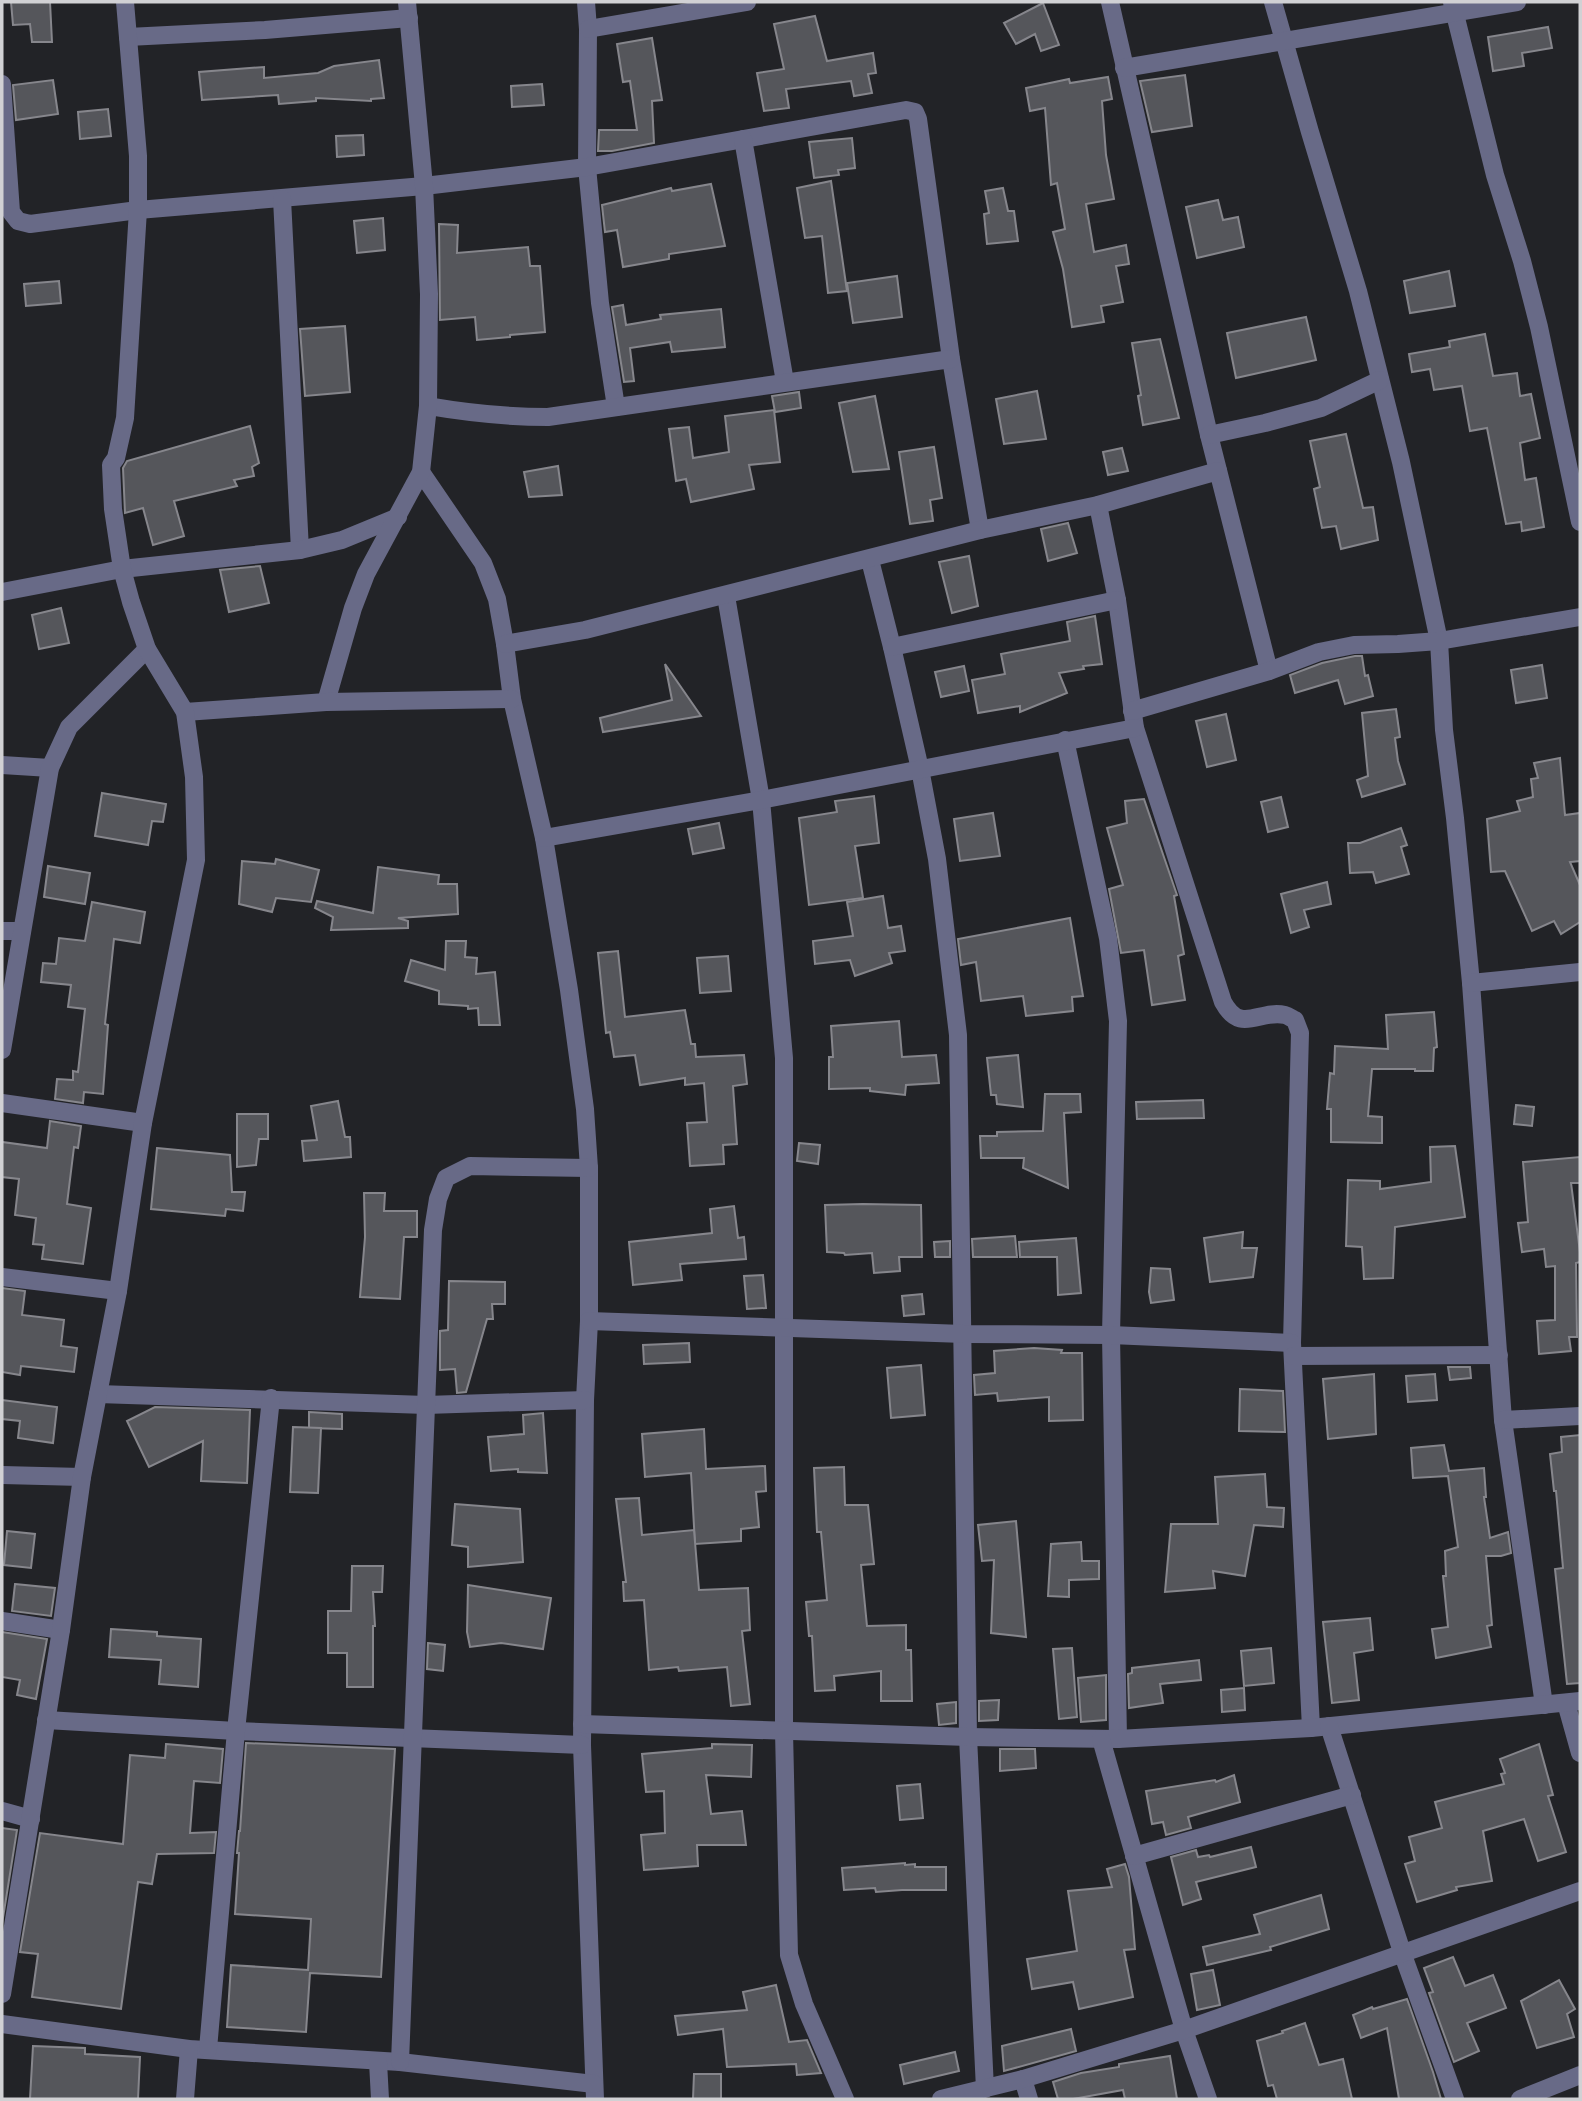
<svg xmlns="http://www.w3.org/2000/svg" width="1582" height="2101" viewBox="0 0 1582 2101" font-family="Karla,sans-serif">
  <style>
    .building { fill: #55565b; stroke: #86868c; stroke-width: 2 }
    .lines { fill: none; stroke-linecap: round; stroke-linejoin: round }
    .minor { stroke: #686a87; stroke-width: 18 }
  </style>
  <rect width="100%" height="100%" fill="#222327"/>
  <!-- building -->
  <g class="building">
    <polygon points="11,2 50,2 52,42 32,42 30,24 13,25"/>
    <polygon points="1043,3 1059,45 1041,51 1035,34 1016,44 1004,23"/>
    <polygon points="815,16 827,61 873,53 876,73 868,74 872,93 854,96 851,81 786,89 789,108 764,111 757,73 784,69 774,24"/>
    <polygon points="1548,27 1552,48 1522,53 1524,66 1493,71 1488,37"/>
    <polygon points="652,38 662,100 652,101 654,143 612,151 598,151 599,130 637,130 630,81 623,82 617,44"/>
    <polygon points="379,60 384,98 371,99 371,101 316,98 316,101 279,104 278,95 202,100 199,72 264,67 264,78 318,73 334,66"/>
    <polygon points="1185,75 1192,126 1152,132 1140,81"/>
    <polygon points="1108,77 1112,99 1102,101 1106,155 1114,199 1086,204 1094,252 1126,245 1129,264 1116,266 1123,302 1101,306 1104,322 1072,327 1063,269 1053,232 1065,229 1057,183 1051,185 1045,108 1030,111 1026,88 1069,79 1070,83"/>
    <polygon points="53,80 58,114 16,120 13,85"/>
    <polygon points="542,84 544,105 512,107 511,86"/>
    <polygon points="108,109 111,136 80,139 78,112"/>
    <polygon points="363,135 364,155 337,157 336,136"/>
    <polygon points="852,138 855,168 838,170 839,175 814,178 809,142"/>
    <polygon points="831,181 847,291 828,293 822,236 805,238 797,188"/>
    <polygon points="711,184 725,246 669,254 669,259 623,267 617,230 605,232 602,205 671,188 672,191"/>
    <polygon points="1003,188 1008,211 1014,211 1018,241 987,244 984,214 989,213 985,191"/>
    <polygon points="1218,200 1223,220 1238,217 1244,247 1197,258 1186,207"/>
    <polygon points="383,218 385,250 357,253 354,221"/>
    <polygon points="439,224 458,225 457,253 528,247 530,266 540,266 545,332 510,335 510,337 477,340 475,317 440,320"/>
    <polygon points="1449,271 1455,306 1410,313 1404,281"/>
    <polygon points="897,276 902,317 853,323 847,283"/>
    <polygon points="59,281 61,303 26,306 24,284"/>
    <polygon points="623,305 626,325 661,319 660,315 721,309 725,347 672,352 670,342 630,348 634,381 624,382 612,307"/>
    <polygon points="1306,317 1316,360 1236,378 1227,333"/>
    <polygon points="345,326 350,392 305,396 300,329"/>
    <polygon points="1485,334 1493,376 1517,373 1520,396 1531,394 1540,438 1520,443 1525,480 1536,478 1544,527 1522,531 1521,522 1506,524 1487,428 1470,431 1462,386 1434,390 1430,369 1412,372 1409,354 1450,347 1449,341"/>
    <polygon points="1160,339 1179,418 1143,425 1138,396 1141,395 1132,343"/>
    <polygon points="1037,391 1046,439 1004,444 996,399"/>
    <polygon points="799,392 801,408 775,412 772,396"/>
    <polygon points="875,396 889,469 853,472 839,403"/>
    <polygon points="774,410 780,462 749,465 754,489 691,502 686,479 676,481 669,429 689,427 693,458 729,452 725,416"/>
    <polygon points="250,426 259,463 252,467 254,476 234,480 237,486 174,501 184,536 153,545 143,508 125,513 123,468 127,461"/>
    <polygon points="1346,434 1363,508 1373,507 1378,540 1341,549 1336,526 1322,528 1314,489 1320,487 1310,441"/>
    <polygon points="934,447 942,498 930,500 933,521 910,524 899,452"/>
    <polygon points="1122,448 1128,471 1108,475 1103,452"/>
    <polygon points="558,466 562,495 529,497 524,472"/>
    <polygon points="1068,523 1077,553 1048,561 1041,529"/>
    <polygon points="969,556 978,606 952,613 939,562"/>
    <polygon points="260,566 269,603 229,612 220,570"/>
    <polygon points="61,608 69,643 39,649 32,615"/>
    <polygon points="1095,616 1102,664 1083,666 1084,669 1059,673 1067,693 1020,712 1020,706 978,713 972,680 1005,674 1001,654 1070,641 1067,622"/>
    <polygon points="1355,656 1362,656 1365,676 1368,675 1373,696 1345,704 1338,680 1295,693 1290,675 1322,663"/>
    <polygon points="665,664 701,716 603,732 600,718 672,700"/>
    <polygon points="1542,665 1547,698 1516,703 1511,670"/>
    <polygon points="964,666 969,691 941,697 935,672"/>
    <polygon points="1396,709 1400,737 1395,738 1398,761 1405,784 1362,797 1357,780 1368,776 1362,713"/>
    <polygon points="1226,714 1236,760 1207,767 1196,721"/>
    <polygon points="1560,758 1565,815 1580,813 1580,861 1570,862 1580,885 1580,922 1561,934 1554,921 1532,931 1505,871 1491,872 1487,819 1520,811 1517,801 1533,797 1531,779 1538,778 1534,763"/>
    <polygon points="102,793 166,804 163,822 152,821 148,845 95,836"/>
    <polygon points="874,796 879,843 855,846 863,898 809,905 799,818 837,812 835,801"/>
    <polygon points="1281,797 1288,827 1268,832 1261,802"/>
    <polygon points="1144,799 1177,895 1174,896 1184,954 1178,956 1185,1000 1152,1005 1144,950 1121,953 1109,889 1123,885 1107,828 1127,823 1125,801"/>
    <polygon points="993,813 1000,856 960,861 954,819"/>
    <polygon points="719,823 724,848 693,854 688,829"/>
    <polygon points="1401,828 1407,845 1401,847 1409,874 1376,883 1373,872 1350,873 1348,843 1360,843"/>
    <polygon points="276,859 319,870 311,902 276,898 272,912 239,904 242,861 275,864"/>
    <polygon points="48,866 90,873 85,904 44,897"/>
    <polygon points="378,867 439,875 438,884 457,884 458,914 398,918 408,921 408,928 331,930 333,917 315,908 317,901 373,913"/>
    <polygon points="1327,882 1331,904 1304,910 1309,927 1291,933 1281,894"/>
    <polygon points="883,896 888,928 901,926 905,951 889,953 892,963 855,976 850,960 815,964 813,941 853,936 847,902"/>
    <polygon points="92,902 145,912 140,943 114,939 105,1024 108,1025 103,1094 84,1092 83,1103 55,1099 57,1079 73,1080 73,1071 78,1072 85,1009 68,1007 71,985 41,982 43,963 56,964 59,938 85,941"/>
    <polygon points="1070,918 1083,996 1072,997 1073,1011 1026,1016 1023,996 981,1001 976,962 961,965 958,939"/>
    <polygon points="446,941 466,941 465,957 477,958 476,974 495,972 500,1025 479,1025 478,1008 468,1009 468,1006 439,1004 439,991 405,981 411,960 445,970"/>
    <polygon points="618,951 625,1017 685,1010 691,1044 695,1044 696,1057 744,1055 747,1084 733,1086 737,1144 723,1145 724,1164 690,1166 687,1123 707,1122 704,1083 685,1085 685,1078 640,1085 635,1055 614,1057 610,1032 606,1033 598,953"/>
    <polygon points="728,956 731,991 700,993 697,958"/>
    <polygon points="1434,1012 1437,1047 1434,1048 1433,1071 1415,1071 1415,1069 1372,1069 1368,1116 1382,1117 1382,1143 1331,1142 1331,1109 1327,1109 1330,1073 1334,1074 1335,1046 1388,1049 1386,1015"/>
    <polygon points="899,1021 902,1057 936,1055 939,1083 906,1085 905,1095 870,1091 870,1088 829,1089 829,1057 833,1057 831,1026"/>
    <polygon points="1018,1055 1023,1107 997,1104 996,1095 991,1095 987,1058"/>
    <polygon points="1045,1094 1080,1094 1081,1112 1064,1113 1068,1188 1023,1168 1024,1158 981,1158 980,1136 997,1136 997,1132 1043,1131"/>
    <polygon points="1203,1100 1204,1118 1137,1119 1136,1102"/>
    <polygon points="338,1101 345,1137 350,1137 351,1157 304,1161 302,1141 317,1140 311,1106"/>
    <polygon points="1516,1105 1534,1107 1532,1126 1514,1124"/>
    <polygon points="237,1114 268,1114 268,1139 259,1139 256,1165 237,1167"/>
    <polygon points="50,1121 81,1126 78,1148 74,1147 67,1204 91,1208 83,1264 42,1259 44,1245 33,1244 36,1218 15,1215 19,1179 2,1177 2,1142 47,1148"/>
    <polygon points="799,1143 820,1145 818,1164 797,1161"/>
    <polygon points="1455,1146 1465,1217 1395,1227 1393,1278 1364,1279 1362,1247 1346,1246 1348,1180 1380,1181 1380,1189 1431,1182 1430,1147"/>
    <polygon points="157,1148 230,1155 232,1192 245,1192 243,1211 226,1209 225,1216 151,1209"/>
    <polygon points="1580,1157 1580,1183 1571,1183 1580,1252 1580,1262 1576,1263 1577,1337 1569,1337 1571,1351 1539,1354 1537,1321 1555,1320 1555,1266 1546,1267 1544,1249 1522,1252 1518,1223 1528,1222 1523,1162"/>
    <polygon points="364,1193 385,1193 384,1211 417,1211 417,1237 404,1237 400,1299 360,1297 365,1237"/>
    <polygon points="863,1204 921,1205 922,1257 899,1257 900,1271 874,1273 872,1253 845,1255 844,1253 827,1252 825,1205"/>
    <polygon points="734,1206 738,1238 744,1237 746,1259 680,1264 682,1280 633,1285 629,1242 712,1233 710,1209"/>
    <polygon points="1243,1232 1242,1248 1257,1248 1253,1277 1210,1282 1204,1238"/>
    <polygon points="1015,1236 1017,1257 973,1257 972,1239"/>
    <polygon points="1076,1238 1081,1293 1058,1295 1057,1257 1020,1257 1019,1242"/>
    <polygon points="950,1241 950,1257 935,1257 934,1242"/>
    <polygon points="1151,1268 1170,1269 1174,1300 1151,1303 1149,1292"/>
    <polygon points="763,1275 766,1308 747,1309 744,1276"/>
    <polygon points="449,1281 505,1282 505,1304 492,1304 493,1319 487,1319 466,1392 457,1393 455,1369 440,1370 440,1331 448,1330"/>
    <polygon points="2,1288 25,1291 22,1315 64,1320 61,1346 77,1348 74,1372 21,1366 20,1375 2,1372"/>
    <polygon points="922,1294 924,1314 904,1316 902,1296"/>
    <polygon points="689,1343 690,1362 644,1364 643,1345"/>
    <polygon points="1034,1348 1062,1350 1061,1353 1082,1353 1083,1420 1049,1421 1049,1397 998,1401 997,1393 975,1395 974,1375 995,1373 994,1351"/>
    <polygon points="921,1365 925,1415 891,1418 887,1368"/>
    <polygon points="1448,1367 1470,1367 1471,1378 1450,1380"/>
    <polygon points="1374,1374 1376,1434 1328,1439 1323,1379"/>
    <polygon points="1435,1374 1437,1400 1408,1402 1406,1376"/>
    <polygon points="1240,1389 1283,1391 1285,1432 1239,1431"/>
    <polygon points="2,1400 57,1407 53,1443 18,1438 20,1421 2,1419"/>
    <polygon points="155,1407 250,1410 247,1483 201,1481 203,1441 149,1467 127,1421"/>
    <polygon points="309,1412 342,1414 342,1429 309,1428"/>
    <polygon points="543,1413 547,1473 518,1472 518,1469 491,1471 488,1437 524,1434 523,1415"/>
    <polygon points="293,1427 321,1428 318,1493 290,1492"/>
    <polygon points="704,1429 706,1469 765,1466 766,1491 756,1492 759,1527 741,1529 741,1541 695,1544 691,1473 645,1477 642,1434"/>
    <polygon points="1580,1435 1580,1683 1567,1684 1555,1569 1563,1568 1556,1491 1554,1491 1550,1454 1562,1452 1561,1437"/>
    <polygon points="1444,1445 1449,1471 1484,1468 1486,1497 1484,1497 1490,1538 1508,1532 1511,1553 1501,1556 1486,1556 1492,1625 1487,1626 1491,1647 1436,1658 1432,1629 1448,1627 1443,1576 1446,1576 1445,1551 1458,1547 1448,1476 1413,1478 1411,1448"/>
    <polygon points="844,1467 845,1505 868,1505 874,1564 861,1565 867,1626 906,1625 906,1650 911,1650 912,1701 881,1701 881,1671 834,1676 835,1690 815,1691 812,1636 809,1636 806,1602 827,1600 821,1532 817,1532 814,1468"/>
    <polygon points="1265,1474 1267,1507 1284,1508 1283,1527 1254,1525 1245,1576 1213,1571 1215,1588 1165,1592 1171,1524 1218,1524 1215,1477"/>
    <polygon points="639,1498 642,1535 694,1530 699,1590 748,1588 750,1630 742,1631 750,1704 731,1706 727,1667 679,1671 678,1667 649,1670 644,1600 624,1601 623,1582 626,1582 616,1499"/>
    <polygon points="455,1504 520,1509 523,1562 468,1567 468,1547 452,1545"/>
    <polygon points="1016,1521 1026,1637 991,1633 994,1560 982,1561 978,1525"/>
    <polygon points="7,1531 35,1534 31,1568 4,1565"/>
    <polygon points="1081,1542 1082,1561 1099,1561 1099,1579 1069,1580 1069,1597 1048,1596 1051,1544"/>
    <polygon points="352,1566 383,1566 382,1592 373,1592 375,1626 373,1626 373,1687 347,1687 347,1653 328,1653 328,1611 351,1611"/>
    <polygon points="15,1584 55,1588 51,1616 12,1611"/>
    <polygon points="468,1585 551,1598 543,1649 501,1643 470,1647 467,1632"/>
    <polygon points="1370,1618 1373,1650 1354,1653 1359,1700 1332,1703 1323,1622"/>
    <polygon points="111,1629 157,1632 157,1636 201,1639 198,1687 159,1684 161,1660 109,1657"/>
    <polygon points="2,1632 47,1639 36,1699 17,1695 20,1680 2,1677"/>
    <polygon points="428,1643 445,1645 443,1671 427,1669"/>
    <polygon points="1072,1648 1077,1717 1059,1719 1053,1649"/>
    <polygon points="1271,1648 1274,1683 1244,1686 1241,1651"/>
    <polygon points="1199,1660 1201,1680 1160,1684 1163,1703 1129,1708 1128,1674 1132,1673 1132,1668"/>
    <polygon points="1106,1675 1106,1720 1081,1722 1078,1678"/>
    <polygon points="1244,1688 1245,1710 1222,1712 1221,1690"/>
    <polygon points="999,1700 998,1720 979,1721 979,1701"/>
    <polygon points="956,1702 956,1723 939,1725 937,1704"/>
    <polygon points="246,1743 395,1749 381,1977 310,1973 306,2032 227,2027 231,1965 308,1970 311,1919 235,1914 239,1853 237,1853 239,1831 240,1831"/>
    <polygon points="166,1744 223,1749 220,1783 194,1781 190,1833 216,1832 214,1853 157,1854 152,1884 138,1882 121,2009 32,1997 38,1954 20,1952 40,1833 123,1844 130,1755 165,1758"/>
    <polygon points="712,1744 752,1745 751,1777 706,1775 711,1814 742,1811 746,1845 697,1845 698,1866 644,1870 641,1835 665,1833 664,1791 646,1792 642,1754 712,1748"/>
    <polygon points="1539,1744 1553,1795 1548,1796 1566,1852 1538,1861 1524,1819 1483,1831 1492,1881 1456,1887 1457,1890 1417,1902 1405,1864 1415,1861 1409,1837 1442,1828 1435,1802 1504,1784 1501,1774 1505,1773 1500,1759"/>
    <polygon points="1000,1749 1035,1749 1036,1768 1000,1771"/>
    <polygon points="1234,1775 1240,1802 1188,1817 1191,1828 1166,1835 1163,1822 1152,1824 1146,1791 1215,1780 1216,1782"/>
    <polygon points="920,1784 923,1818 900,1820 897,1786"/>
    <polygon points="2,1828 17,1830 2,1924"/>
    <polygon points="1251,1847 1256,1867 1196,1882 1201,1899 1183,1905 1171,1857 1196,1850 1198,1857 1209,1855 1210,1857"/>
    <polygon points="905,1863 905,1865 915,1864 915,1867 946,1867 946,1890 902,1890 876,1892 875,1888 844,1890 842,1868"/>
    <polygon points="1125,1864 1129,1877 1135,1949 1124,1950 1133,1997 1079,2009 1073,1982 1032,1989 1027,1959 1077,1951 1068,1891 1112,1887 1107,1869"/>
    <polygon points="1321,1895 1329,1929 1270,1947 1271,1950 1207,1965 1203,1947 1260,1934 1254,1915"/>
    <polygon points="1453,1957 1465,1986 1493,1975 1506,2008 1467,2023 1479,2051 1454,2062 1429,1993 1433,1992 1424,1968"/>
    <polygon points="1213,1970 1220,2005 1197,2010 1191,1974"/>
    <polygon points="1559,1980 1575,2009 1567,2014 1574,2037 1537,2048 1521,2001"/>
    <polygon points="776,1985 789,2042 807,2040 821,2073 797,2075 796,2064 727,2067 723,2029 678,2035 675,2016 747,2010 743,1992"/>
    <polygon points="1407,1999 1433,2072 1441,2099 1399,2099 1387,2028 1361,2038 1353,2015 1372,2007 1373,2009"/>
    <polygon points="1305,2023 1319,2065 1343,2059 1352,2099 1277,2099 1273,2085 1268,2086 1257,2041 1283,2033 1282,2031"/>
    <polygon points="1071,2029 1076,2051 1004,2071 1002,2046"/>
    <polygon points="33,2046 85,2048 85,2054 140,2057 138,2099 30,2099"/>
    <polygon points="955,2052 959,2071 904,2084 900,2065"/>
    <polygon points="1170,2056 1177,2099 1125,2099 1123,2090 1073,2099 1058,2099 1053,2082 1081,2073 1119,2067 1119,2064"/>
    <polygon points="694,2074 721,2074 721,2099 693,2099"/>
  </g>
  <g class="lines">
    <!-- minor -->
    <g class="minor">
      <polyline points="586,2 588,29 587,167 600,303 616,407"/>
      <polyline points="1110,2 1209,435 1269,671"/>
      <polyline points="1273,2 1310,132 1358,291 1401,462 1439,641 1444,730 1455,818 1471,983 1503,1420 1544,1705"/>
      <polyline points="1452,2 1495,175 1522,261 1539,327 1580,522"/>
      <polyline points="588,29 747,2"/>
      <polyline points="128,37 265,30 409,18"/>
      <polyline points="1124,68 1517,2"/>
      <polyline points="2,84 11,212 18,221 30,224 138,210 424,186 587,167 906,110 915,112 918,119 951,359 980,530"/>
      <polyline points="743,139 785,382"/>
      <polyline points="282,199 300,550"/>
      <path d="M428,406C469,413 507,417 548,417L951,359"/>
      <polyline points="1209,435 1265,423 1321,408 1380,380"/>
      <polyline points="421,472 483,563 497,599 505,644 512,699 544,838 569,990 585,1109 589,1168 589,1321 585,1400 582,1745 595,2099"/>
      <path d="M1098,505L1117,600L1135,728L1223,1002C1241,1035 1259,1009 1285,1015C1289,1016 1292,1019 1295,1020L1300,1033L1292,1343L1311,1728"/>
      <polyline points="870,560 892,647 920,769 937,859 958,1035 968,1737 985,2089"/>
      <polyline points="2,592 122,569 300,550 342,540 398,517"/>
      <polyline points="726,596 761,800 784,1058 784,1731 789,1955 804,2004 845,2099"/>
      <polyline points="505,644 585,630 980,530 1098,505 1218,471"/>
      <polyline points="892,647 1117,600"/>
      <polyline points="326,702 353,608 366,574 421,472 428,406 429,294 424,186 407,2"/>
      <polyline points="1132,711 1269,671 1319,652 1354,645 1398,644 1439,641 1580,617"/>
      <polyline points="185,712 326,702 512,699"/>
      <polyline points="1065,740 1108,938 1118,1021 1111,1335 1118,1739"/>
      <polyline points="2,765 50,768"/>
      <polyline points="544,838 761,800 1135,728"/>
      <polyline points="2,931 22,931"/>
      <polyline points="1471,983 1580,972"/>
      <polyline points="2,1050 50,768 69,727 147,649"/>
      <polyline points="2,1103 143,1123"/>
      <polyline points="2,1277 118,1291"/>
      <polyline points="589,1321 964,1334 1111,1335 1292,1343"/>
      <polyline points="1293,1356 1499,1355"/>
      <polyline points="98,1394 426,1405 585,1400"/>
      <polyline points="1503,1420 1580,1416"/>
      <polyline points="2,1475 82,1477"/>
      <polyline points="2,1621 61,1630"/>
      <polyline points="1566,1703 1580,1753"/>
      <polyline points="46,1720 236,1731 582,1745"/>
      <polyline points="582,1724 968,1737 1118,1739 1311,1728 1580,1701"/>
      <polyline points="1329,1726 1403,1955 1455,2099"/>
      <polyline points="1101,1739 1184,2030 1208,2099"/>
      <polyline points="2,1811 31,1819"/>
      <polyline points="1134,1856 1352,1795"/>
      <polyline points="2,1994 61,1630 82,1477 118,1291 143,1123 196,860 194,777 185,712 147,649 131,602 122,569 113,509 111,465 116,458 125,418 138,210 138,156 125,2"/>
      <polyline points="2,2024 189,2049 400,2062 594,2084"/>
      <polyline points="208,2049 236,1731 271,1398"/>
      <polyline points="378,2062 380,2099"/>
      <polyline points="400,2062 433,1230 438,1199 446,1178 470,1166 589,1168"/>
      <polyline points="1023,2079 1029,2099"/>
      <polyline points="185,2099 189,2049"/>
      <polyline points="941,2099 1023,2079 1184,2030 1580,1891"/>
      <polyline points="1520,2099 1580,2075"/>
    </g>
  </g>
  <!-- border -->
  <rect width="1582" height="2101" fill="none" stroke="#d1d1d4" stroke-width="7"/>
</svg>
